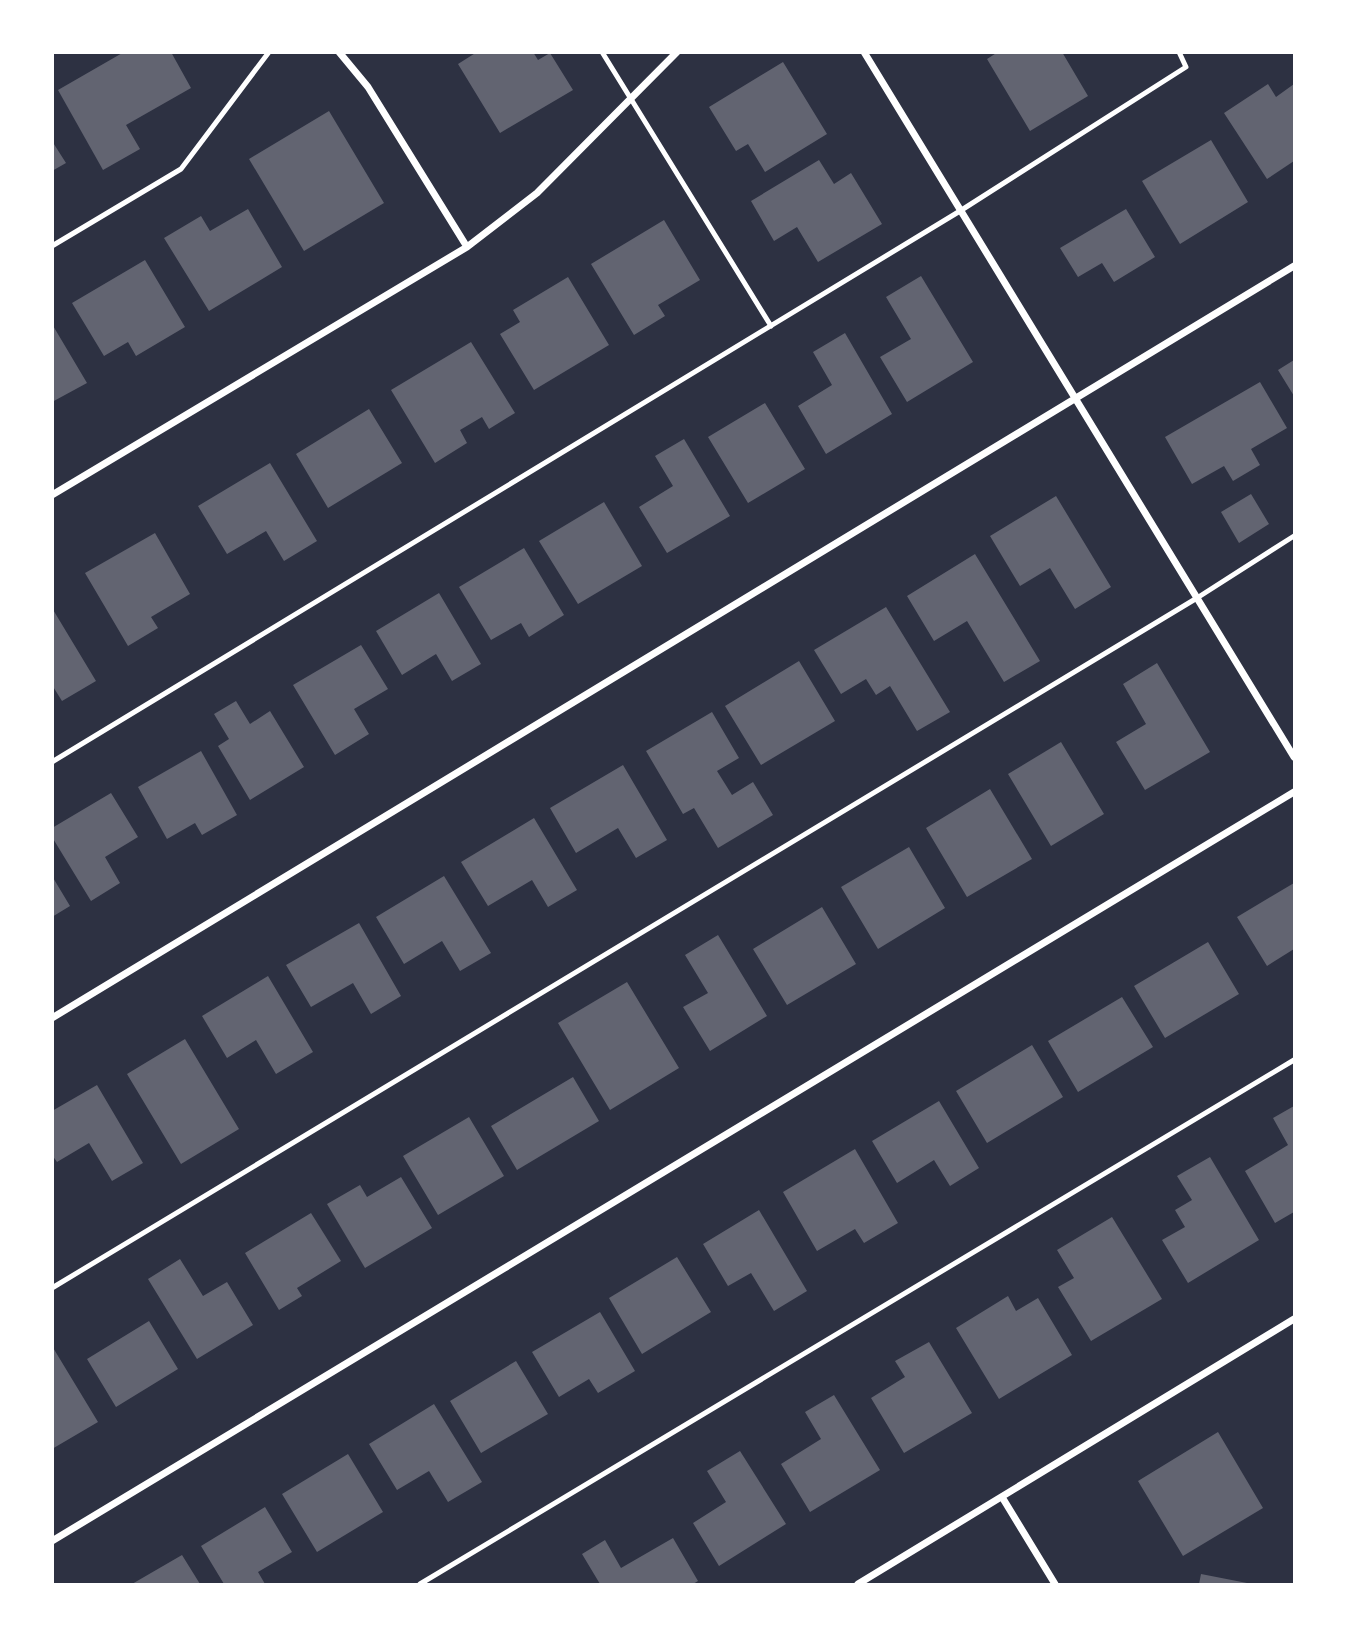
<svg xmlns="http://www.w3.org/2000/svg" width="1347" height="1637" viewBox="0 0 1347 1637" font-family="'Noto Sans',sans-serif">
  <rect width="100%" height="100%" fill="#2d3142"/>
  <path fill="#626471" d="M 124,52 L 171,52 L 191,88 L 126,125 L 140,149 L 103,170 L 58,90 Z
    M 477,52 L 533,52 L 538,60 L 550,53 L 573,90 L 500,133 L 458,64 Z
    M 998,52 L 1062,52 L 1088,96 L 1030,131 L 987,59 Z
    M 783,62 L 827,134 L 765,172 L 748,144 L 736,151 L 709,107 Z
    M 1268,84 L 1276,97 L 1294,84 L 1294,161 L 1267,179 L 1224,113 Z
    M 329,111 L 384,203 L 304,251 L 249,159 Z
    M 1211,140 L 1248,202 L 1180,244 L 1142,181 Z
    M 52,141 L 66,163 L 52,171 Z
    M 819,160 L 834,184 L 851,173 L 882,224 L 818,262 L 797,227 L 774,241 L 751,201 Z
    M 248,209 L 282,267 L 209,311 L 164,238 L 201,216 L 210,231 Z
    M 1126,209 L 1155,257 L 1114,282 L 1102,263 L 1078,277 L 1060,248 Z
    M 664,220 L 700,280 L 658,305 L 665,316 L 634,335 L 591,264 Z
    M 145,260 L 185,327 L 136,356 L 128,342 L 104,356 L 72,303 Z
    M 921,276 L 973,362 L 907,402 L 880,357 L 911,339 L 886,297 Z
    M 568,277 L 609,345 L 534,390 L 500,334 L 520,322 L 513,310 Z
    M 52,324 L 87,383 L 52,402 Z
    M 845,333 L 892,414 L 826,454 L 798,406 L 832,385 L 813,352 Z
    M 471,342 L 515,413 L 489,429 L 482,417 L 460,430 L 467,443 L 435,463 L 391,390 Z
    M 1294,360 L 1294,396 L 1278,370 Z
    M 1260,382 L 1287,428 L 1251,449 L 1260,465 L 1233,481 L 1224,466 L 1192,484 L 1165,437 Z
    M 765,403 L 805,469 L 748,503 L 708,437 Z
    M 369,409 L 402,463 L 328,508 L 296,454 Z
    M 684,439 L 730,516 L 667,553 L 639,507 L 673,486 L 655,456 Z
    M 270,463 L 317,541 L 284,561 L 266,531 L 227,554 L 198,506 Z
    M 1251,494 L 1269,524 L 1239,543 L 1221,512 Z
    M 1056,496 L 1111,587 L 1075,609 L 1050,568 L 1020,586 L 990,536 Z
    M 604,502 L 642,566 L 578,604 L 539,541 Z
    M 155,533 L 190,594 L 151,617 L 158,628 L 128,646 L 85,573 Z
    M 524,548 L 564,615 L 529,637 L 521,623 L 491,640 L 459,587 Z
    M 975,554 L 1040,661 L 1004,682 L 967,621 L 934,641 L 907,596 Z
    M 439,593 L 481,664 L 452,681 L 436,654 L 402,675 L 376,631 Z
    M 886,607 L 950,712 L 917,731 L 890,686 L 876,695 L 866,679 L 841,694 L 814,650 Z
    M 52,608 L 96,681 L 62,701 L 52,685 Z
    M 361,645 L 388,689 L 354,709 L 369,734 L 335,755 L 293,685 Z
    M 799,661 L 835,721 L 761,765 L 725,706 Z
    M 1157,663 L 1210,752 L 1145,790 L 1116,742 L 1146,724 L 1123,684 Z
    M 236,701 L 250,724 L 270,711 L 304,767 L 250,800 L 218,746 L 229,739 L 214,714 Z
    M 712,712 L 739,758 L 717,771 L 732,795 L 753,782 L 773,815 L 718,848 L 694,808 L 683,814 L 646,751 Z
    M 1061,742 L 1104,814 L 1051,846 L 1008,774 Z
    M 201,751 L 237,815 L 202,835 L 195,823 L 167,839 L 138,787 Z
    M 623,765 L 667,840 L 636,858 L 618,828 L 576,853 L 550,808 Z
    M 990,789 L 1032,859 L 967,897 L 926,828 Z
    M 111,793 L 138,837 L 105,857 L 120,883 L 91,901 L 52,837 L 52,828 Z
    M 534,818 L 577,890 L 548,907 L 532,880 L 488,906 L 461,862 Z
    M 909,847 L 945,908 L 878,949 L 841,887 Z
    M 52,876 L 70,906 L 52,917 Z
    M 444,876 L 491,953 L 460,971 L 442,941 L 404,964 L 376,917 Z
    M 1294,883 L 1294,949 L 1267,966 L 1237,917 Z
    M 822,907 L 856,964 L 787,1005 L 753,949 Z
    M 359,923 L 401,996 L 371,1014 L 353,983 L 311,1007 L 286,965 Z
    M 718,935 L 767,1016 L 710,1051 L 683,1007 L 708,993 L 685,955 Z
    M 1208,942 L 1239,994 L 1165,1038 L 1134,986 Z
    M 268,976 L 313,1052 L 276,1074 L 256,1040 L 227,1058 L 202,1016 Z
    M 627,982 L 679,1068 L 610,1110 L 558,1023 Z
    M 1122,997 L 1153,1047 L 1078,1092 L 1048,1041 Z
    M 185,1039 L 239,1129 L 181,1164 L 127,1074 Z
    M 1032,1045 L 1063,1097 L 987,1143 L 956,1091 Z
    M 573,1077 L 599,1121 L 517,1170 L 491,1126 Z
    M 97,1085 L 143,1163 L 112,1181 L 89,1143 L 57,1162 L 52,1155 L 52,1111 Z
    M 939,1101 L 979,1168 L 950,1186 L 934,1160 L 897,1183 L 872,1141 Z
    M 1294,1106 L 1294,1212 L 1275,1223 L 1245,1171 L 1288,1145 L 1273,1118 Z
    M 469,1117 L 504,1176 L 438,1215 L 403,1156 Z
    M 855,1149 L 898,1223 L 864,1243 L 855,1229 L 817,1251 L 783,1192 Z
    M 1210,1157 L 1259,1240 L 1188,1283 L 1162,1240 L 1185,1227 L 1175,1210 L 1192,1200 L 1177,1176 Z
    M 401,1177 L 432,1228 L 365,1268 L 327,1204 L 360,1185 L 367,1197 Z
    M 759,1210 L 807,1291 L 774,1311 L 751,1273 L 728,1286 L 703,1244 Z
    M 311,1213 L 341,1261 L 297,1288 L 302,1296 L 279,1310 L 245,1253 Z
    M 1112,1217 L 1162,1299 L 1091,1341 L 1058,1287 L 1074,1278 L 1057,1250 Z
    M 677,1257 L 711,1312 L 642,1354 L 609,1298 Z
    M 180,1259 L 203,1296 L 227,1282 L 253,1325 L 197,1359 L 148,1279 Z
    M 1008,1296 L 1016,1311 L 1038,1298 L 1072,1355 L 999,1399 L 956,1328 Z
    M 600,1312 L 635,1371 L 598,1393 L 589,1379 L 559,1397 L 532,1352 Z
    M 149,1321 L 178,1369 L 116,1407 L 87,1359 Z
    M 929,1342 L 972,1413 L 904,1453 L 871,1398 L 905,1377 L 895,1361 Z
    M 52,1346 L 98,1422 L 52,1449 Z
    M 516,1361 L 548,1414 L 481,1453 L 450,1401 Z
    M 834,1395 L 880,1470 L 810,1512 L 781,1464 L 821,1439 L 805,1412 Z
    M 434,1404 L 482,1482 L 448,1502 L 429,1471 L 397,1490 L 369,1444 Z
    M 1218,1432 L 1263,1508 L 1183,1556 L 1138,1481 Z
    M 740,1451 L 786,1524 L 719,1566 L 693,1523 L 726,1502 L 707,1471 Z
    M 348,1454 L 383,1512 L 317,1552 L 282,1494 Z
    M 265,1507 L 292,1552 L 258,1572 L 265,1584 L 224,1584 L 201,1546 Z
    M 673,1538 L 698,1581 L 693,1584 L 600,1584 L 582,1554 L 605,1540 L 621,1568 Z
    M 182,1555 L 200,1584 L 132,1584 Z
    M 1201,1574 L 1247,1583 L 1247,1584 L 1199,1584 Z"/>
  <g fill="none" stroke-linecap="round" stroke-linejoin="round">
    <path stroke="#fff" stroke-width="5" d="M 602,52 L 771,326
      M 52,246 L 181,169 L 269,52
      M 52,762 L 960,211 L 1186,67 L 1179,52
      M 52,1288 L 1197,598 L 1294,536
      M 420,1584 L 1294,1060"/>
    <path stroke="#fff" stroke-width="7" d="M 339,52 L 368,87 L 467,247
      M 864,52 L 1294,757
      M 52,495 L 467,247 L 537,193 L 677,52
      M 52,1018 L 1294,266
      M 1002,1497 L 1055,1584
      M 52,1541 L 1294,792
      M 858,1584 L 1294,1319"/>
  </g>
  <rect width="1347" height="1637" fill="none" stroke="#ffffff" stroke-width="108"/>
</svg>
